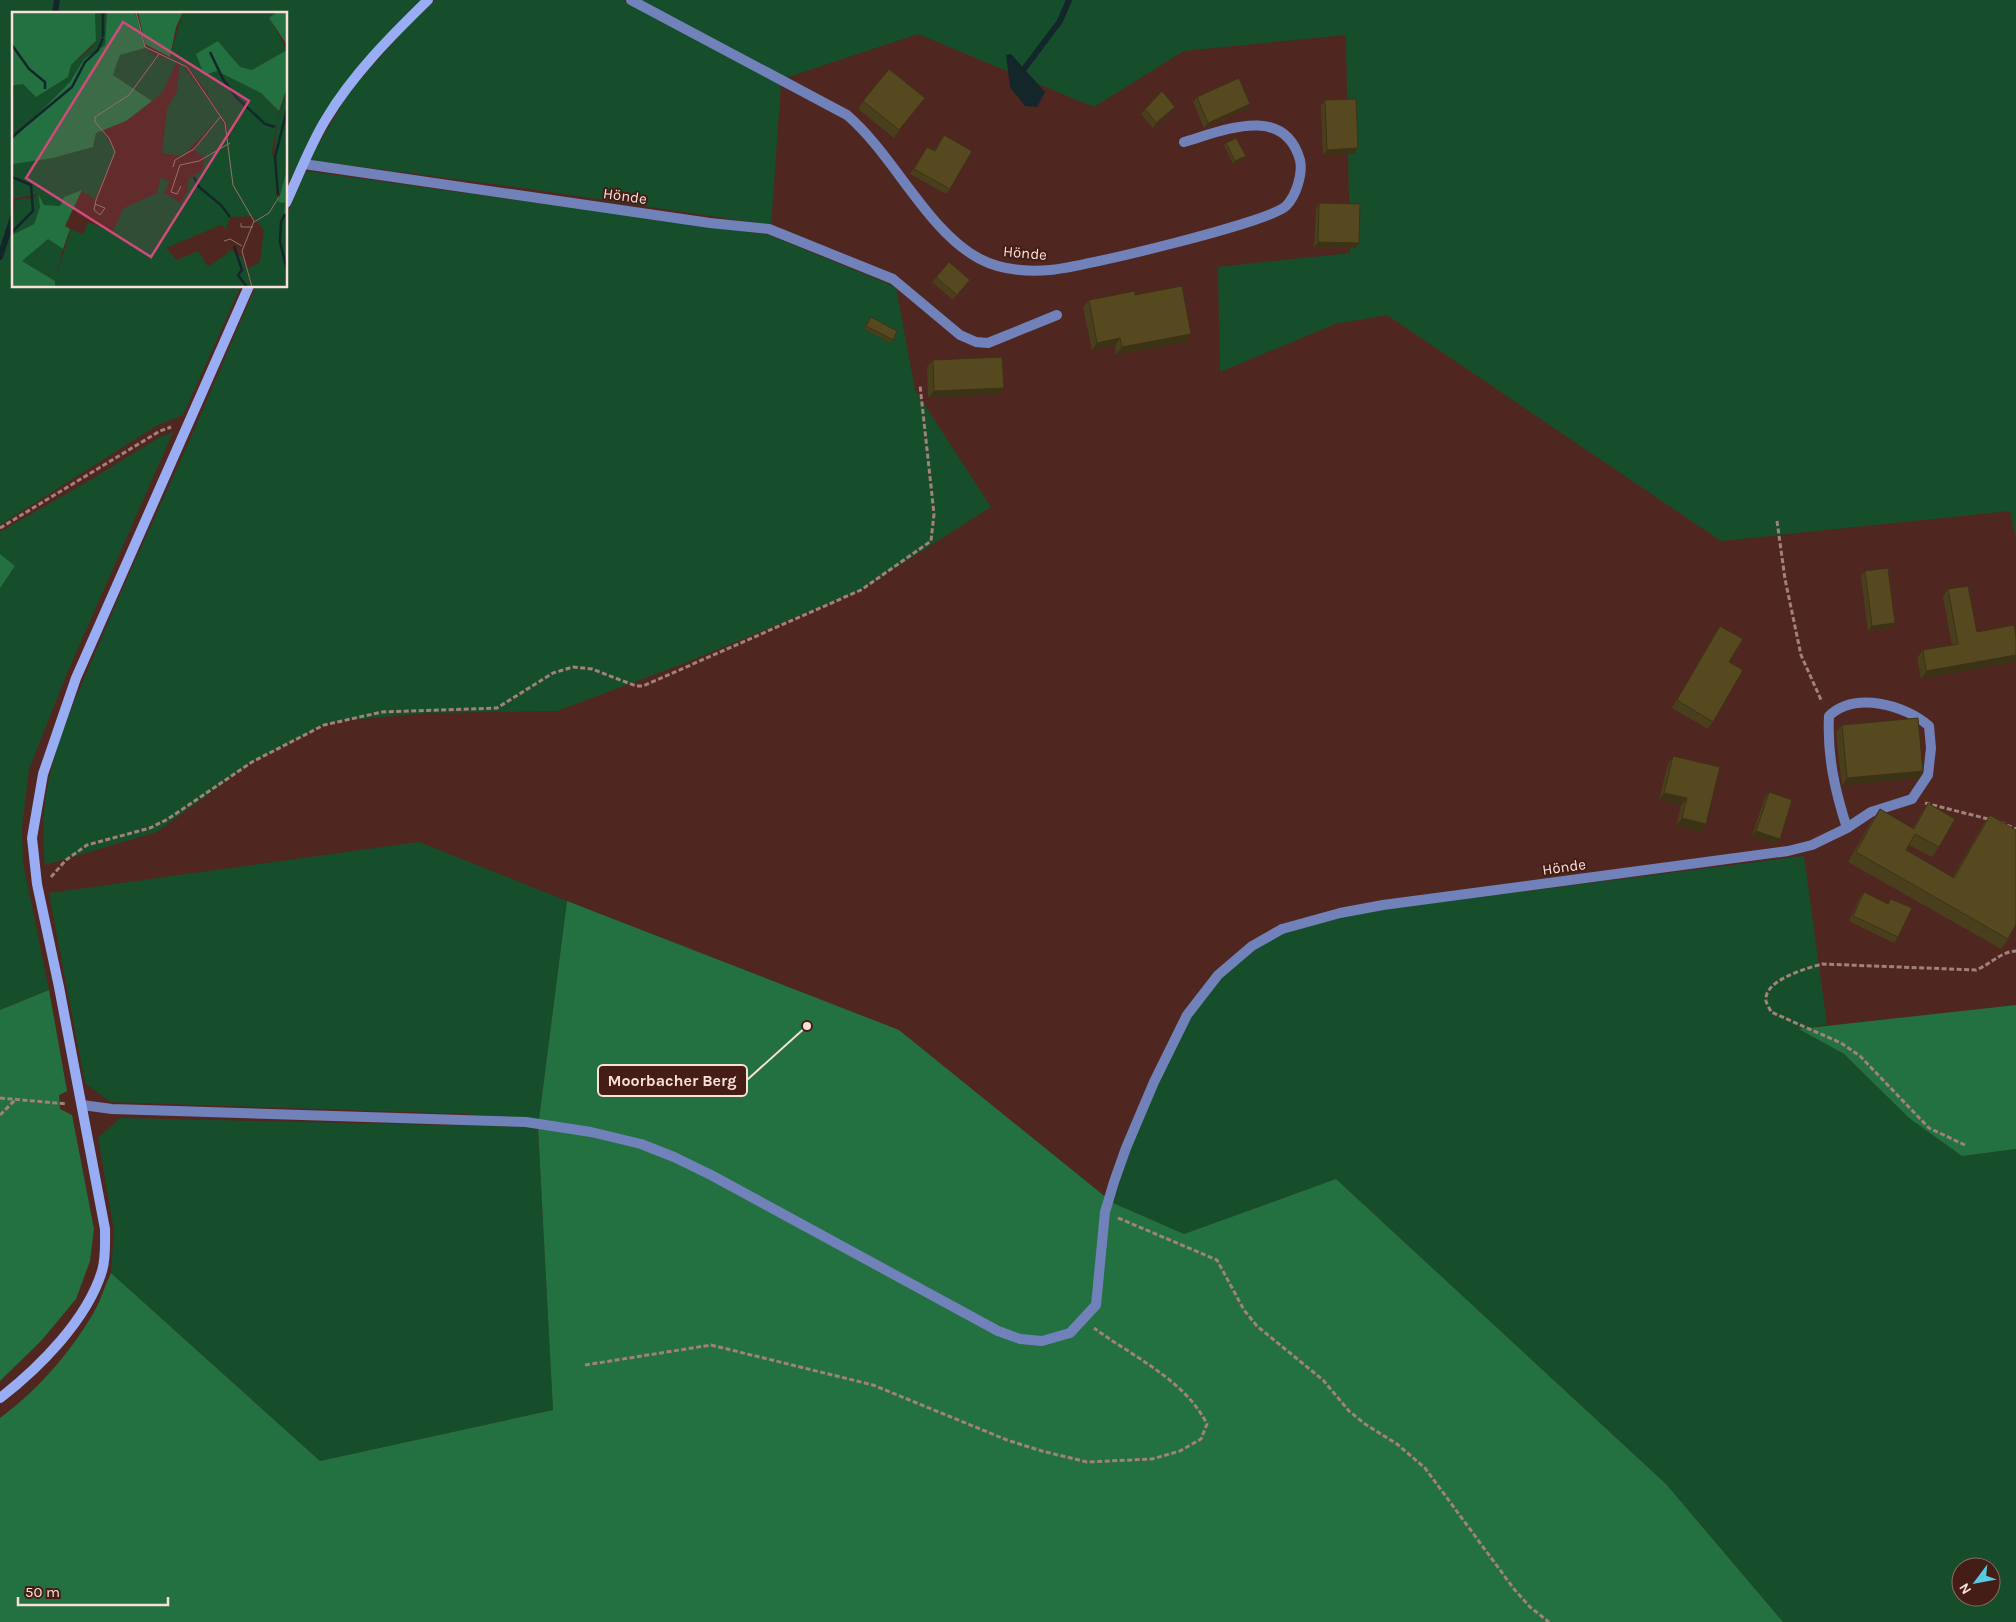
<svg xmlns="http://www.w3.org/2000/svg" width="2016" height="1622" viewBox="0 0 2016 1622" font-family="Karla,sans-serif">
  <rect width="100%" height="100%" fill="#4f2720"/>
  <path fill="#164e2b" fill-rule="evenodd" d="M 0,0 L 422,0 L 322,117 L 286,187 L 286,14 L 14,14 L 14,286 L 241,286 L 183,415 L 156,426 L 0,525 Z
    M 435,0 L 622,0 L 781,84 L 771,225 L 523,188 L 309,160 L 350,91 L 403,31 Z
    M 638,0 L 2016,0 L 2016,538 L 2010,511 L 1721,541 L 1387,315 L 1335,324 L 1220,372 L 1218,267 L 1350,253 L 1346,35 L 1184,51 L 1094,107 L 918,34 L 785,78 Z
    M 306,171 L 769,235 L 896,287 L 915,390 L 991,507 L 861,590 L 685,663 L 557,711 L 427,713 L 330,722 L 252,762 L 157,832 L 45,865 C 35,781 67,719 99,644 C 124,583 152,524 179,464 C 206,405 230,345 256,286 L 286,286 L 286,216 Z
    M 173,432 L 68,671 L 29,769 L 22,828 L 23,863 L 49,990 L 0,1010 L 0,588 L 15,566 L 0,554 L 0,532 L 92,479 L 160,437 Z
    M 419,842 L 567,901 L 539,1120 L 465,1114 L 110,1102 L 85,1083 L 49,893 Z
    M 1804,856 L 1827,1025 L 1800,1029 L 1844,1054 L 1909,1118 L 1962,1156 L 2016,1149 L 2016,1622 L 1783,1622 L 1666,1484 L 1336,1179 L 1184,1234 L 1113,1203 L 1131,1146 L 1188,1016 L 1219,978 L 1255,948 L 1283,932 L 1362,912 ZM 1961,1567 L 1991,1567 L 1991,1597 L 1961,1597 Z
    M 120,1118 L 538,1127 L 553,1410 L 320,1461 L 111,1273 L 114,1230 L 98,1138 Z"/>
  <path fill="#237140" d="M 0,554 L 15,566 L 0,588 Z
    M 567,901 L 899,1030 L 1113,1203 L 1184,1234 L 1336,1179 L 1666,1484 L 1783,1622 L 0,1622 L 0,1418 C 37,1391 71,1352 94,1312 C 101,1300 105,1285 111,1273 L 320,1461 L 553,1410 L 538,1127 Z
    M 49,990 L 67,1091 L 59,1095 L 60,1109 L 72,1115 L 94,1229 L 90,1261 L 76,1299 L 41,1341 L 0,1381 L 0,1010 Z
    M 2016,1005 L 2016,1149 L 1962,1156 L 1909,1118 L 1844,1054 L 1799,1029 Z"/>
  <path fill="#13272b" d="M 1011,54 L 1045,92 L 1037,107 L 1025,106 L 1010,87 L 1006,55 Z"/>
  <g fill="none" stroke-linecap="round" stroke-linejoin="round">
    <path stroke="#13272b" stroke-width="6" d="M 55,14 L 57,0
      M 1024,69 L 1060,21 L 1069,0
      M 0,257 L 14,214"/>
    <path stroke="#a2817a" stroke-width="3" stroke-dasharray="5 2.5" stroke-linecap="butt" d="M 1777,521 L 1785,579 L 1801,655 L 1822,702
      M 0,528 L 160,431 L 171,427
      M 1925,803 L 1992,820
      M 2000,822 L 2016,829
      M 51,877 L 66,860 L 87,845 L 150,828 L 168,819 L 252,762 L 324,725 L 382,712 L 497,708 L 553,673 L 573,667 L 592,669 L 636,686 L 643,686 L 861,590 L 931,541 L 934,514 L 920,385
      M 0,1098 L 67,1104
      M 0,1115 L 15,1100
      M 1965,1145 L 1929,1128 L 1860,1056 L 1841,1043 L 1771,1012 C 1770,1009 1767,1005 1766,1001 C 1763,980 1808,968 1822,964 L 1976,970 C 1991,964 2000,952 2016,951
      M 1118,1218 L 1217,1260 L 1244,1310 L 1257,1326 L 1323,1380 L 1349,1411 L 1365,1424 L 1397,1444 L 1425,1468 L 1514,1589 L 1530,1607 L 1549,1622
      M 585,1365 L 711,1345 L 873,1385 L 1007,1440 L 1042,1451 L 1087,1462 L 1152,1459 L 1180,1451 L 1201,1439 L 1207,1424 C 1184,1379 1133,1357 1094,1328"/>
    <path stroke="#7181b9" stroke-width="10" d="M 82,1105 L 112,1109 L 526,1122 L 591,1132 L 641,1144 L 674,1157 L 711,1175 L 998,1331 L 1020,1339 L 1042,1341 L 1070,1333 L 1096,1305 L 1105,1212 L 1114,1182 L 1126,1148 L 1154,1082 L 1187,1015 L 1218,975 L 1252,946 L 1282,929"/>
    <path stroke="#7181b9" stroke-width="10" d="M 631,0 L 847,115 C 894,155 927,231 980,259 C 1001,270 1026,272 1050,270 C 1080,268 1270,222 1286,206 C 1296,196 1303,174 1300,160 C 1284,104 1225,130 1184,142
      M 304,164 L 710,223 L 769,229 L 893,279 L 960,335 L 976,342 L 988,343 L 1057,315
      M 1282,929 L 1340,913 L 1383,905 L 1788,851 L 1812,845 L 1847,828 L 1871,812 L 1912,799 L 1928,775 L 1931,748 L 1929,726 C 1905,705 1855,691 1829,716 C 1827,756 1835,791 1847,828"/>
    <path stroke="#99adf5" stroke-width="10" d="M 286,203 C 299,175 310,145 326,119 C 353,74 391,36 428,0
      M 0,1398 C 39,1368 87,1320 102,1271 C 106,1258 105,1243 105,1229 L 59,987 L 37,884 L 32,838 L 43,774 L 76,678 L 249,286"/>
  </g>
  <path fill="#4a3f1c" d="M 1197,97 L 1246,109 L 1204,128 L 1193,102 Z
    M 1325,100 L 1354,154 L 1323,155 L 1321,106 Z
    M 863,101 L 920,105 L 894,138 L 858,109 Z
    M 1145,109 L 1171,112 L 1153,128 L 1141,114 Z
    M 944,135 L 950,189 L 946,194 L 910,174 L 927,147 L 934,151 Z
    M 1226,143 L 1246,156 L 1244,159 L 1233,164 L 1224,145 Z
    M 1319,203 L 1359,243 L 1356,248 L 1314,247 L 1316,208 Z
    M 936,277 L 966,285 L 953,300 L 932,282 Z
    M 1135,295 L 1186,342 L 1116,355 L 1115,346 L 1092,350 L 1083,307 L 1089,300 Z
    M 869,319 L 893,340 L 891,343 L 864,329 Z
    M 933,360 L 1004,388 L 998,395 L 928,398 L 927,367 Z
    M 1865,571 L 1895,623 L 1891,628 L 1868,631 L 1861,576 Z
    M 1948,589 L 1977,632 L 2014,662 L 1921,679 L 1917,658 L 1923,650 L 1952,645 L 1943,597 Z
    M 1720,626 L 1729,662 L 1713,722 L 1708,729 L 1672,708 L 1715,633 Z
    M 1842,725 L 1918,778 L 1842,786 L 1836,733 Z
    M 1673,756 L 1701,832 L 1676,826 L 1681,806 L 1659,800 L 1668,764 Z
    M 1769,792 L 1776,844 L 1752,836 L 1765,797 Z
    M 1928,803 L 1939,847 L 1932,857 L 1909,845 L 1906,850 L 1953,877 L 1983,825 L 1990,815 L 2008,939 L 2001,949 L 1848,862 L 1872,820 L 1880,809 L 1913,828 L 1921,814 Z
    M 1864,892 L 1887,904 L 1891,899 L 1898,937 L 1894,943 L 1849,921 L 1860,897 Z"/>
  <path fill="#3c3316" d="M 925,98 L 920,105 L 894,138 L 899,130 Z
    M 1250,104 L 1246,109 L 1204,128 L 1208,123 Z
    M 1175,107 L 1171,112 L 1153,128 L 1156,123 Z
    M 1358,148 L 1354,154 L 1323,155 L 1327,150 Z
    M 1246,156 L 1244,159 L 1233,164 L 1235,161 Z
    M 1318,242 L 1359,243 L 1356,248 L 1314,247 Z
    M 1191,334 L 1186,342 L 1116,355 L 1122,347 Z
    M 1120,338 L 1115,346 L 1092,350 L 1097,343 Z
    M 1004,388 L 998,395 L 928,398 L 934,391 Z
    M 1895,623 L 1891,628 L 1868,631 L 1872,626 Z
    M 2016,655 L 2016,659 L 2014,662 L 1921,679 L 1926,671 Z
    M 1923,771 L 1918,778 L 1842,786 L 1847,778 Z
    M 1664,793 L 1687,798 L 1681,806 L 1659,800 Z
    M 1682,818 L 1706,824 L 1701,832 L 1676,826 Z
    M 1756,831 L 1780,839 L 1776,844 L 1752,836 Z"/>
  <path fill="#564920" stroke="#3c3316" d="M 889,69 L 925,98 L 899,130 L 863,101 Z
    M 1239,78 L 1250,104 L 1208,123 L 1197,97 Z
    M 1162,91 L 1175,107 L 1156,123 L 1145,109 Z
    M 1356,99 L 1358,148 L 1327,150 L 1325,100 Z
    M 944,135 L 972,151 L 950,189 L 914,169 L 927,147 L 935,151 Z
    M 1236,138 L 1246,156 L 1235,161 L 1226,143 Z
    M 1319,203 L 1360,204 L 1359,243 L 1318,242 Z
    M 949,262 L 970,280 L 957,295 L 936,277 Z
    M 1182,286 L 1191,334 L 1122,347 L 1120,338 L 1097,343 L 1089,300 L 1135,291 L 1135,295 Z
    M 871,317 L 897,331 L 893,340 L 866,326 Z
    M 1002,357 L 1004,388 L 934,391 L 933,360 Z
    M 1888,568 L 1895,623 L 1872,626 L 1865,571 Z
    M 1968,586 L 1977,632 L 2014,625 L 2016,637 L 2016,655 L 1926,671 L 1923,650 L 1958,644 L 1948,589 Z
    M 1720,626 L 1743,639 L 1729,662 L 1743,670 L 1713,722 L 1677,700 Z
    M 1918,718 L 1923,771 L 1847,778 L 1842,725 Z
    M 1673,756 L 1720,767 L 1706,824 L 1682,818 L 1687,798 L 1664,793 Z
    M 1769,792 L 1792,800 L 1780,839 L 1756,831 Z
    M 1928,803 L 1955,819 L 1939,847 L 1915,834 L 1906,850 L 1954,878 L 1990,815 L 2016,830 L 2016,924 L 2008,939 L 1856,852 L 1880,809 L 1914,829 Z
    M 1864,892 L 1888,904 L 1891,899 L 1912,908 L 1898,937 L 1853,916 Z"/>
  <g text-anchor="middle" stroke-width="4" stroke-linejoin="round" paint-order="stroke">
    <g font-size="15" fill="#fbe0da" stroke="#431d16">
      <text transform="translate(625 196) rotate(8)" y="5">Hönde</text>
      <text transform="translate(1025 253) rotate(5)" y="5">Hönde</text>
      <text transform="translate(1564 867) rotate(-8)" y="5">Hönde</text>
    </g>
  </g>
  <g transform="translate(12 12)">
    <rect width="275" height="275" fill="#4f2720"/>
    <path d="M 83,0 L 95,0 L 93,33 L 72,47 L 58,70 L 0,128 L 2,73 L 59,53 L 79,36 L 84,29 ZM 171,0 L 265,0 L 258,7 L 275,38 L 240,58 L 228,55 L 206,29 L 192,62 L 205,59 L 249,81 L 267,99 L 265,108 L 260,142 L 262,147 L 265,108 L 275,78 L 274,161 L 267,185 L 263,177 L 266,186 L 275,193 L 272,202 L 275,204 L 275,275 L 241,275 L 235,257 L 248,250 L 252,218 L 240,204 L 218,205 L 214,216 L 209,213 L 154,236 L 165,248 L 186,239 L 196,255 L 216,241 L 215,237 L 230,245 L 240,275 L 43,275 L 43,269 L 10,249 L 16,241 L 36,227 L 51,237 L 44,265 L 59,217 L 71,223 L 76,210 L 100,220 L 112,196 L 145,181 L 149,165 L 157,170 L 152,181 L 169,191 L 176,178 L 176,168 L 190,158 L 193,146 L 182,138 L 209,105 L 218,132 L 214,111 L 196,83 L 196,68 L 195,81 L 176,54 L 158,45 ZM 133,36 L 144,44 L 124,75 L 146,44 L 165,49 L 151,80 L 140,89 L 101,63 L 108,43 ZM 168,50 L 209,104 L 171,144 L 150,141 L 155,97 L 165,79 ZM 90,117 L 103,140 L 83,187 L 69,179 L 58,183 L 48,194 L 32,193 L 26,183 L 28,195 L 22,212 L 0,223 L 3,188 L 22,186 L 26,182 L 0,187 L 0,150 L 41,146 L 81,135 L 84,121 Z" fill="#164e2b"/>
    <path d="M 0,0 L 83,0 L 84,29 L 59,53 L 56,65 L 24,85 L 11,72 L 2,73 L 0,77 ZM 95,0 L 123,0 L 133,36 L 108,43 L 101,63 L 140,89 L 114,109 L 84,121 L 81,135 L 41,146 L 1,152 L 0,128 L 58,70 L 72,47 L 93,33 ZM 126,0 L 171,0 L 164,15 L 158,45 L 133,32 ZM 265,0 L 275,0 L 275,33 L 257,6 ZM 206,29 L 228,55 L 240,58 L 275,38 L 275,76 L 267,99 L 249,81 L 205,59 L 192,63 L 184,42 ZM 275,109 L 275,204 L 272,203 L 273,191 L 266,190 L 274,161 ZM 70,178 L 53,214 L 58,217 L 51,237 L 36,227 L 10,249 L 43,269 L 43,275 L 0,275 L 0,223 L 22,212 L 28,195 L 26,182 L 32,193 L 48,194 L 52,185 Z" fill="#237140"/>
    <path fill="none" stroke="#13272b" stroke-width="2.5" d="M 91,25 L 91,0M 0,33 L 17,57 L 33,70 L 33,77M 198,40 L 211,67 L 224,85 L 253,112 L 263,115M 0,125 L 60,75 L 73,50 L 86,38 L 91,26M 0,165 L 19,173 L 21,199 L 0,220M 182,165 L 187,175 L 209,193 L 218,205M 266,183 L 263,145 L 275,98M 273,202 L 269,210 L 268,230 L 275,258M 222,234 L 230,258 L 226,263 L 235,275"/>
    <path fill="none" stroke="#94716a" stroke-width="1" d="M 124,0 L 133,35 L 175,55 L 213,111 L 221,173 L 242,209 L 230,239 L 240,275M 161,155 L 163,148 L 182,137 L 209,104M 169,174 L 165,182 L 159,180 L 168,153 L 187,149 L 218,131M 83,192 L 93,196 L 88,203 L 82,198 L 84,188 L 103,140 L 97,126 L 83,110 L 83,105 L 117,83 L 147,42M 242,210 L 257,201 L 267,185M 229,211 L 229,215 L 241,215M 212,229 L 218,227 L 230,234"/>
    <path fill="#d04a7b" fill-opacity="0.15" stroke="#d04a7b" stroke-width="2.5" d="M 111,10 L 237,89 L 139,245 L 14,166 Z"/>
    <rect width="275" height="275" fill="none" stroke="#fbe0da" stroke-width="2.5"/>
  </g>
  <path fill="none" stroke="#fbe0da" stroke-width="2" d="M807 1026L747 1080"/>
  <circle fill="#fbe0da" stroke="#431d16" stroke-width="2" cx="807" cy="1026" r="5"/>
  <rect fill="#431d16" stroke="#fbe0da" stroke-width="2" x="598" y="1065" width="149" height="31" rx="5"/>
  <g font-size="16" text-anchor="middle" font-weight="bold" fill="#fbe0da">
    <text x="672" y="1086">Moorbacher Berg</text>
  </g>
  <g transform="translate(1976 1582) rotate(238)"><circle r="24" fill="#431d16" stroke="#8d6b64"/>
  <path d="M0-4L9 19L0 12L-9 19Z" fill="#55cae0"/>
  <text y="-8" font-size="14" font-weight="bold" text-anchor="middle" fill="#fbe0da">N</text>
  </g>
  <path d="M18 1597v8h150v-8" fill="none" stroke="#fbe0da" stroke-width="2.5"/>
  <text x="25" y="1597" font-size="15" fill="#fbe0da" stroke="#431d16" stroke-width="4" paint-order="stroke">50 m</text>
</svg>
